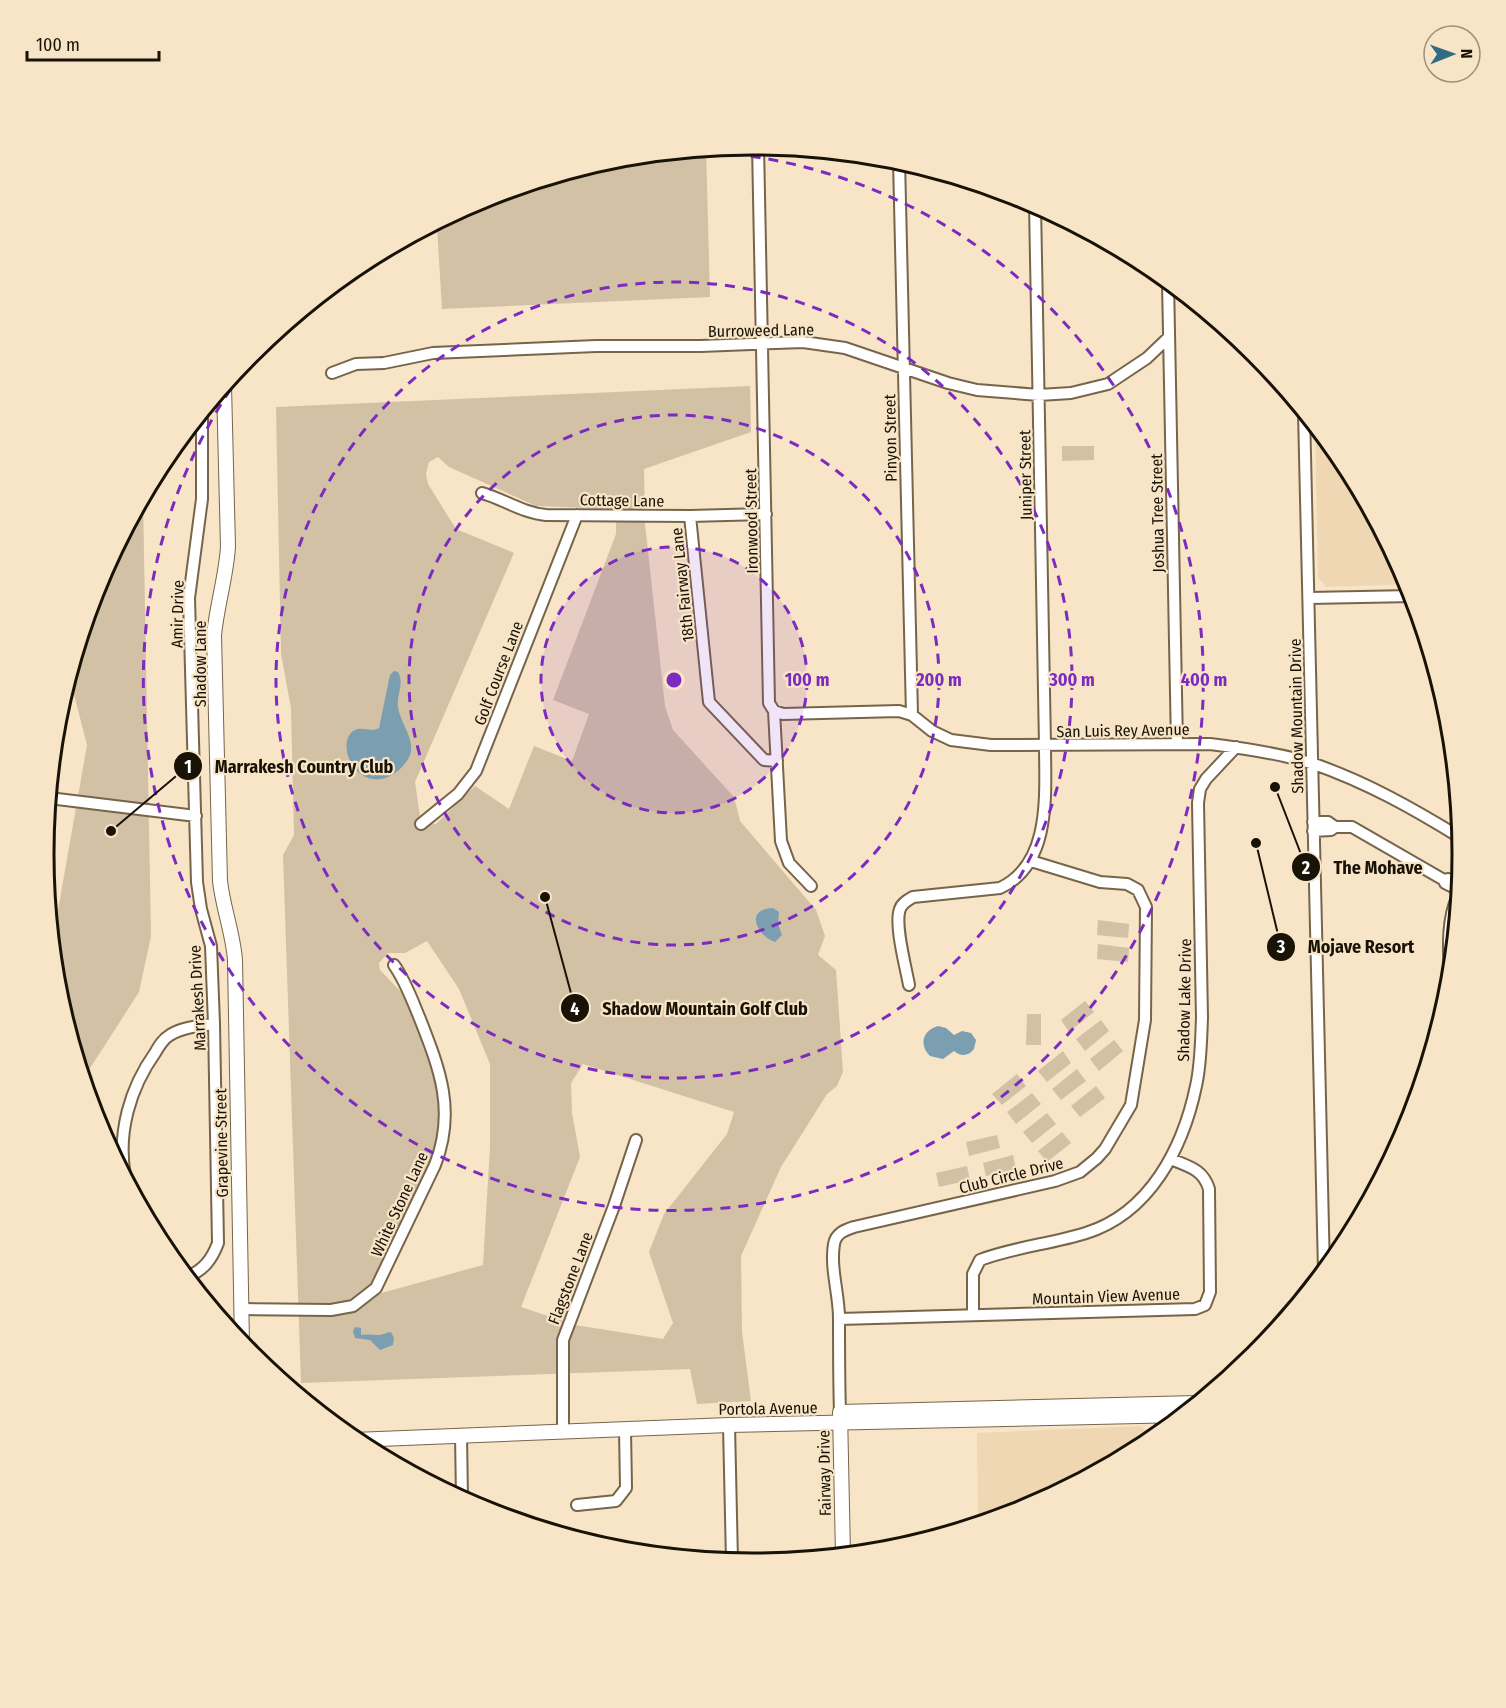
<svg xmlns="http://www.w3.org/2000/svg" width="1506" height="1708" viewBox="0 0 1506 1708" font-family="'Fira Sans Condensed',sans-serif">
  <rect width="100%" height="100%" fill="#f8e4c6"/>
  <path fill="#efd7b3" d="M 1315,426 L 1343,460 L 1409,584 L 1326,587 L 1318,577 Z
    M 1141,1426 L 1151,1435 L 1151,1441 L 1147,1444 L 1024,1510 L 978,1524 L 977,1433 Z"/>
  <path fill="#d3c1a6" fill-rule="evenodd" d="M 706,149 L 710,297 L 442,309 L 437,227 L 430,226 L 482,198 L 615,158 Z
    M 750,386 L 751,432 L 644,469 L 645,524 L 665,706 L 673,730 L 734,797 L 740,821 L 816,910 L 825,936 L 818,955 L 836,970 L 843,1072 L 837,1086 L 827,1094 L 781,1167 L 741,1256 L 742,1332 L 751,1401 L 697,1404 L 690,1369 L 301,1383 L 283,855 L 294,835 L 291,708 L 281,654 L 276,407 ZM 438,457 L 449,467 L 536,506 L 616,509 L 616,534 L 553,700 L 589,714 L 572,761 L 534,746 L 509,809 L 475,786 L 436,824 L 421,823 L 415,782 L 514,553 L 456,529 L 428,484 L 426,474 L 429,462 ZM 427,941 L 459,989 L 490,1064 L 490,1147 L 483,1265 L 378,1294 L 375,1287 L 430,1164 L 438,1135 L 439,1106 L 435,1081 L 408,1003 L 402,993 L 380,970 L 379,963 L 388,953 L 405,953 ZM 583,1064 L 734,1112 L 727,1134 L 664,1214 L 649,1252 L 673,1323 L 663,1339 L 575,1325 L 521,1307 L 580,1157 L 572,1113 L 571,1083 Z
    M 1062,446 L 1094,446 L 1094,460 L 1062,461 Z
    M 143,498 L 151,936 L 139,992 L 87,1073 L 87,1090 L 57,992 L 50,921 L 57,916 L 87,745 L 69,675 L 98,582 Z
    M 1098,920 L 1129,924 L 1128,938 L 1097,935 Z
    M 1098,944 L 1129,948 L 1128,962 L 1097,959 Z
    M 1085,1001 L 1094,1012 L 1069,1032 L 1061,1020 Z
    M 1027,1014 L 1041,1014 L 1041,1045 L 1026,1045 Z
    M 1101,1020 L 1109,1031 L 1085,1051 L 1076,1039 Z
    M 1114,1040 L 1123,1051 L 1099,1071 L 1090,1059 Z
    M 1063,1051 L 1071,1063 L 1047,1082 L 1038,1071 Z
    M 1077,1069 L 1086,1081 L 1061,1100 L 1052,1089 Z
    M 1017,1074 L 1026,1086 L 1002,1105 L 992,1094 Z
    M 1096,1086 L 1105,1098 L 1080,1117 L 1071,1106 Z
    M 1032,1093 L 1041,1104 L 1016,1124 L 1007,1112 Z
    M 1047,1113 L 1056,1124 L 1032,1143 L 1023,1132 Z
    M 1062,1132 L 1071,1143 L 1047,1162 L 1038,1151 Z
    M 997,1135 L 1000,1148 L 969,1156 L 966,1142 Z
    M 1013,1155 L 1016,1169 L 986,1176 L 983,1163 Z
    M 967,1166 L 970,1180 L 939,1187 L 936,1173 Z"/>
  <path fill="#7b9fb0" d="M 394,671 L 398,672 C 405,684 396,695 398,707 C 400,722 413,736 411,751 C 410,759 404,765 399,770 C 362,801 333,747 353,731 C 361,725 371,733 379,728 L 390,675 Z
    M 773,908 L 779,912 L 778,924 L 782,935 L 775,942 C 757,936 744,909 773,908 Z
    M 938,1026 L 946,1028 L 954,1035 L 962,1031 L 971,1033 L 976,1040 L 974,1049 C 969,1056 961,1057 954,1051 L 943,1059 L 930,1056 C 919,1045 922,1031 938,1026 Z
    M 355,1327 L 361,1328 L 361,1335 C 368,1334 372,1335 379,1335 C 384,1335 386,1332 391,1332 L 394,1338 L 393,1345 L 380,1350 L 370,1340 L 355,1338 L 353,1331 Z"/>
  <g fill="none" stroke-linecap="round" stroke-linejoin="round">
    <defs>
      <path id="minor" d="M 758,145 L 769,703 L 774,711 L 781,841 L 789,863 L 811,886
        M 899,160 L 912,715
        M 1168,281 L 1177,744
        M 326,291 L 328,291
        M 332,373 L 356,364 L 384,363 L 433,353 L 596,346 L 701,346 L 803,342 L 845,348 L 948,383 L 977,390 L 1039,395 L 1071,393 L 1108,384 L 1147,358 L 1169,337
        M 1304,412 L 1324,1271
        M 482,493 C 503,499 523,513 546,515 L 690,516 L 766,514
        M 690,516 L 709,702 L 764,760 L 777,761
        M 1309,598 L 1413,596
        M 774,711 L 783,714 L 899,711 L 912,715 L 932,731 L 951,740 L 991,745 L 1210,744 C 1242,748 1283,754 1314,764 C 1366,782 1414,809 1461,838
        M 49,798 L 196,816
        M 1313,822 L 1328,822 L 1335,827 L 1331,830 L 1313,831
        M 421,824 L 458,794 L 476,771 L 577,515
        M 1335,827 L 1352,827 L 1444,880
        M 1459,890 L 1445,883 L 1444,880 L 1448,879 L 1459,885
        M 1450,980 C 1449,954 1446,920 1458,896
        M 909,985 C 906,968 894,924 900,909 C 902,903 908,900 913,897 L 1000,888 C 1052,864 1045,793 1045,745 L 1035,204
        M 125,1176 C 117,1133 130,1088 155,1053 C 159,1046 163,1039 170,1035 C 183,1027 199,1026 214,1024
        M 187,1277 C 204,1270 212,1259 218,1243 L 214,1024 L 211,946 L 201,909 L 197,882 L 189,598 L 202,499 L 202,412
        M 241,1309 L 331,1310 L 353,1306 L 376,1288 L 435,1165 C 456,1111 440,1070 420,1019 C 412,1000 406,982 394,965
        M 973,1315 L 973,1274 L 980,1260 C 1014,1247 1051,1244 1086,1233 C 1150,1213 1183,1148 1196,1086 C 1201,1064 1201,1041 1202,1018 L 1198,803 L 1200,789 L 1206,779 L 1236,747
        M 839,1319 L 1195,1309 L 1205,1305 L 1210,1292 L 1209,1189 C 1203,1169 1189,1167 1171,1159
        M 840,1412 C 839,1381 839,1349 839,1318 C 839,1294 830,1268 834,1244 C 836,1233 845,1230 854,1227 L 1055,1181 L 1080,1172 L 1097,1158 L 1105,1149 L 1131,1105 L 1145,1020 L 1146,907 L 1138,890 L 1127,884 L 1100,882 L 1031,861
        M 1161,1415 L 1162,1432
        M 729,1425 L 732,1561
        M 563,1432 L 563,1340 L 614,1206 L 636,1140
        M 461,1435 L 462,1499
        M 577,1505 L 616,1501 L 626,1488 L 625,1430"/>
      <path id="tertiary" d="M 224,386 L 228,547 C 226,577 217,605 214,635 L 220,881 C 223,908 233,933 235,960 L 242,1344
        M 354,1440 L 729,1425 L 1183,1415
        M 843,1555 L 840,1412 L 1197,1403"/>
    </defs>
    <use href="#minor" stroke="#76654b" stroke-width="14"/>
    <use href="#tertiary" stroke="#76654b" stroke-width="16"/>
    <use href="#minor" stroke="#fff" stroke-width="10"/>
    <use href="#tertiary" stroke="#fff" stroke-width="14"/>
  </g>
  <circle cx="674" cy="680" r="133" fill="#7b2cbf" fill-opacity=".12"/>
  <g fill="none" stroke="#7b2cbf" stroke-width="3" stroke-dasharray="10 8">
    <circle cx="674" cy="680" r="133"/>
    <circle cx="674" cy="680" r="265"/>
    <circle cx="674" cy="680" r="398"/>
    <path d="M697 151A530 530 0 1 1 268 339"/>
  </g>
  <g text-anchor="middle" stroke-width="4.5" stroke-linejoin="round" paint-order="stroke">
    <g font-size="16" fill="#181207" stroke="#f8e4c6">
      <text transform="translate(761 330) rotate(-1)" y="6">Burroweed Lane</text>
      <text transform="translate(890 438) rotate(-91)" y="6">Pinyon Street</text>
      <text transform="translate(1025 475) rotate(-91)" y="6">Juniper Street</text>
      <text transform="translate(622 500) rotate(1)" y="6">Cottage Lane</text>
      <text transform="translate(1157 513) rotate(-91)" y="6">Joshua Tree Street</text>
      <text transform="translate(751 521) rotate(-91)" y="6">Ironwood Street</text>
      <text transform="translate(682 585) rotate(-96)" y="6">18th Fairway Lane</text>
      <text transform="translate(177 614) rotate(-89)" y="6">Amir Drive</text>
      <text transform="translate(200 664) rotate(-90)" y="6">Shadow Lane</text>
      <text transform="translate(498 673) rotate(-69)" y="6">Golf Course Lane</text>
      <text transform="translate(1296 716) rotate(-91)" y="6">Shadow Mountain Drive</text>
      <text transform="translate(1123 730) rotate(-1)" y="6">San Luis Rey Avenue</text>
      <text transform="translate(197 998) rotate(-93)" y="6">Marrakesh Drive</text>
      <text transform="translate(1184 1000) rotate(-89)" y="6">Shadow Lake Drive</text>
      <text transform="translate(221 1143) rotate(-91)" y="6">Grapevine Street</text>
      <text transform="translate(1011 1175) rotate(-14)" y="6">Club Circle Drive</text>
      <text transform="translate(399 1204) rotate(-65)" y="6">White Stone Lane</text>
      <text transform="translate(570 1278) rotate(-69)" y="6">Flagstone Lane</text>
      <text transform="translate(1106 1296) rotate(-2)" y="6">Mountain View Avenue</text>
      <text transform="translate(768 1408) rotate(-1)" y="6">Portola Avenue</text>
      <text transform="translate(824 1473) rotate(-91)" y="6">Fairway Drive</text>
    </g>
  </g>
  <path d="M0 0H1506V1708H0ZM54 854a699 699 0 1 1 1398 0a699 699 0 1 1-1398 0Z" fill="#f8e4c6" fill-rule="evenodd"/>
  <path fill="none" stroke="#181207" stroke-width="3" d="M54 854a699 699 0 1 1 1398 0a699 699 0 1 1-1398 0Z"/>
  <circle cx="674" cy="680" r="9" fill="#7b2cbf" stroke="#f8e4c6" stroke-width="3"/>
  <g font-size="18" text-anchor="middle" font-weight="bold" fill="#7b2cbf" stroke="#f8e4c6" stroke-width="4.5" stroke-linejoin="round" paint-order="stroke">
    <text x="807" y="686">100 m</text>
    <text x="939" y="686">200 m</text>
    <text x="1072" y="686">300 m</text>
    <text x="1204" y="686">400 m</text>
  </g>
  <path fill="none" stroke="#181207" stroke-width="2" d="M111 831L188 766M1275 787L1306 867M1256 843L1281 947M545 897L575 1008"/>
  <g fill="#181207" stroke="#f8e4c6" stroke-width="2">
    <circle cx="111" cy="831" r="6"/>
    <circle cx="1275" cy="787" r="6"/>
    <circle cx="1256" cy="843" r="6"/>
    <circle cx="545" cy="897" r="6"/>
    <circle cx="188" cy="766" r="15"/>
    <circle cx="1306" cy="867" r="15"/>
    <circle cx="1281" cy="947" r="15"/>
    <circle cx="575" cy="1008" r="15"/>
  </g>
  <g font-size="18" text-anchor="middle" font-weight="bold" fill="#fff">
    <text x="188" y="773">1</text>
    <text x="1306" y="874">2</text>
    <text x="1281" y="953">3</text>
    <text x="575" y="1015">4</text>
  </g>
  <g font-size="18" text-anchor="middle" font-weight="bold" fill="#181207" stroke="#f8e4c6" stroke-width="4.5" stroke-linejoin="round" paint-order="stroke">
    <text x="304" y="773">Marrakesh Country Club</text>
    <text x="1378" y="874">The Mohave</text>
    <text x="1361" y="953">Mojave Resort</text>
    <text x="705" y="1015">Shadow Mountain Golf Club</text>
  </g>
  <g transform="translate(1452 54) rotate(89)"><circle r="28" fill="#f8e4c6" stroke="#9e907a" stroke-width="1.5"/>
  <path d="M0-4.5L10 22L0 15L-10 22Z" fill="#316c84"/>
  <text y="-9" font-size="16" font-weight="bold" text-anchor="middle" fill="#181207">N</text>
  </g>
  <path d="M27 51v9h132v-9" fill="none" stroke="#181207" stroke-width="3"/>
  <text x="36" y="51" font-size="18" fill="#181207" stroke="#f8e4c6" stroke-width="4.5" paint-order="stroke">100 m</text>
</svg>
